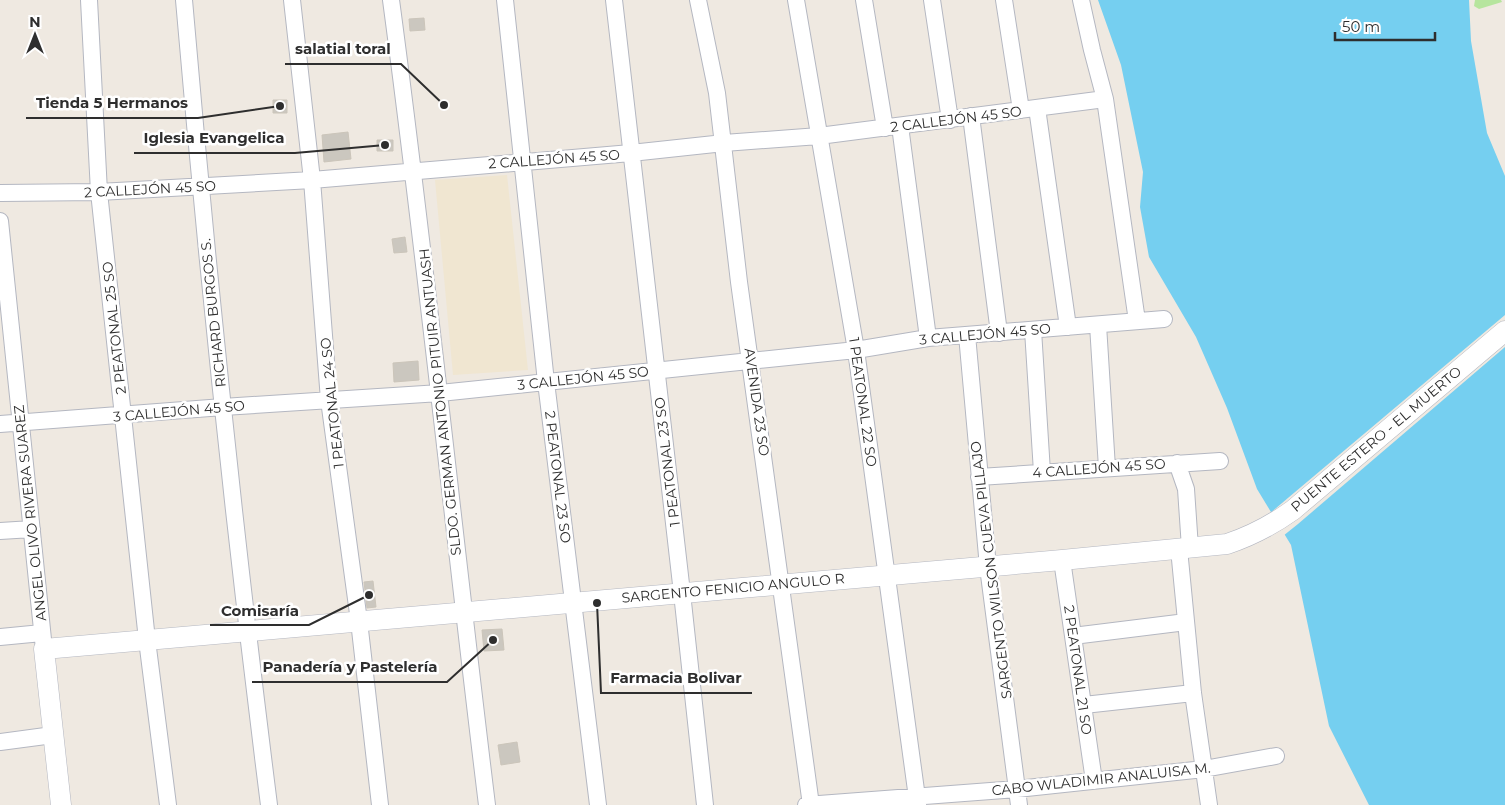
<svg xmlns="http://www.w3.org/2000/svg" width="1505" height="805" viewBox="0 0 1505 805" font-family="Montserrat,sans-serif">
  <rect width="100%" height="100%" fill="#efe9e1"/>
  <path fill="#f0e6d1" d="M 507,175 L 528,370 L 453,375 L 435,180 Z"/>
  <path fill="#b6e59e" d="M 1475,0 L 1501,0 L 1502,2 L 1479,9 L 1474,6 Z"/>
  <path fill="#75cff0" d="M 1098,0 L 1469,0 L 1471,41 L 1487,133 L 1505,176 L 1505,805 L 1369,805 L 1329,726 L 1291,545 L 1257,489 L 1227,408 L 1196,337 L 1149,257 L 1140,207 L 1143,172 L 1121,65 Z"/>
  <path fill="#efe9e1" d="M 1505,315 L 1505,347 L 1298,524 L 1283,536 L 1269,514 Z"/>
  <path fill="#cbc7bf" stroke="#cbc5ba" d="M 424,18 L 425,30 L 410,31 L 409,19 Z
    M 273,100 L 287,100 L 287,113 L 273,113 Z
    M 348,132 L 351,159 L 324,162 L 322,135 Z
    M 377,140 L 393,140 L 393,151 L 377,151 Z
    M 405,237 L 407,252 L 394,253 L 392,239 Z
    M 418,361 L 419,380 L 394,382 L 393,363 Z
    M 373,581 L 376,607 L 367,608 L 364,582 Z
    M 502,629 L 504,650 L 484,651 L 482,630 Z
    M 517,742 L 520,762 L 501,765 L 498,745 Z"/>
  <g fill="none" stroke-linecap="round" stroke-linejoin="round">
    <defs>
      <path id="minor" d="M 89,0 L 99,192 L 147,640 L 168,805
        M 184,0 C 207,269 235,537 269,805
        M 292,0 L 312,180 L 329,400 L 359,621 L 380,805
        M 391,0 C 427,268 454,537 487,805
        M 505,0 L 546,382 L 598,805
        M 614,0 L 682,593 L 705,805
        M 698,0 L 717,93 L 739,282 L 811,805
        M 796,0 L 856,350 L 918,805
        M 864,0 L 885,128
        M 932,0 L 950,120
        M 1004,0 L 1021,110
        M 1081,0 L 1092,50 L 1105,99 L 1137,321
        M 1037,108 L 1068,327
        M 971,116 L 999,333
        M 900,126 L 928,338
        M 0,193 L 99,192 L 312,180 L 631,153 L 724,143 L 819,136 L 1105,99
        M 0,221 L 44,649
        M 1098,325 L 1107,468
        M 1033,330 L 1042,472
        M 967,335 L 988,567 L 1019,805
        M 0,424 L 223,407 L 440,393 L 856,350 L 928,338 L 1164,319
        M 1177,463 L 1186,489 L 1190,548
        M 979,477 L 1220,461
        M 0,531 L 32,529
        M 1179,549 L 1193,693 L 1209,805
        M 1062,560 L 1094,781
        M 1073,636 L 1186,622
        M 0,637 L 42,633
        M 1084,705 L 1193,693
        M 0,742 L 53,735
        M 806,805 L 1017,789 L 1204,769 L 1276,756"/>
      <path id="tertiary" d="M 61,805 L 44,649 L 1062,560 L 1227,544 C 1251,536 1272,525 1293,510 L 1505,331"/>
    </defs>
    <use href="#minor" stroke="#b4b7c1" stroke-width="18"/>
    <use href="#tertiary" stroke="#b4b7c1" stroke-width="21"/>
    <use href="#minor" stroke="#fff" stroke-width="16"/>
    <use href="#tertiary" stroke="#fff" stroke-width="20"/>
  </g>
  <g text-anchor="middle" stroke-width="5" stroke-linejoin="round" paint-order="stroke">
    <g font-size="14" fill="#2e2e2e" stroke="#fff">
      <text transform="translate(956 119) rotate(-7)" y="5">2 CALLEJÓN 45 SO</text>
      <text transform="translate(554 159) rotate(-4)" y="5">2 CALLEJÓN 45 SO</text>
      <text transform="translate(150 189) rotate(-3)" y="5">2 CALLEJÓN 45 SO</text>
      <text transform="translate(213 313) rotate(-96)" y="5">RICHARD BURGOS S.</text>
      <text transform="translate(114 328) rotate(-96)" y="5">2 PEATONAL 25 SO</text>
      <text transform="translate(985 334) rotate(-5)" y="5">3 CALLEJÓN 45 SO</text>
      <text transform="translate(583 378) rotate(-6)" y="5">3 CALLEJÓN 45 SO</text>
      <text transform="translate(440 402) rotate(-96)" y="5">SLDO. GERMAN ANTONIO PITUIR ANTUASH</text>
      <text transform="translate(757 402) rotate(82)" y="5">AVENIDA 23 SO</text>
      <text transform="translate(863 402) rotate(82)" y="5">1 PEATONAL 22 SO</text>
      <text transform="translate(332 403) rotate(-96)" y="5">1 PEATONAL 24 SO</text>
      <text transform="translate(179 411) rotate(-5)" y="5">3 CALLEJÓN 45 SO</text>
      <text transform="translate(1376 439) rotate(-40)" y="5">PUENTE ESTERO - EL MUERTO</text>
      <text transform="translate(667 462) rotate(-97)" y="5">1 PEATONAL 23 SO</text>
      <text transform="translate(1099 468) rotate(-4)" y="5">4 CALLEJÓN 45 SO</text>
      <text transform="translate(558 477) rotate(83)" y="5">2 PEATONAL 23 SO</text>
      <text transform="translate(30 513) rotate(-96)" y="5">ANGEL OLIVO RIVERA SUAREZ</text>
      <text transform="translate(991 570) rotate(-97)" y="5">SARGENTO WILSON CUEVA PILLAJO</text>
      <text transform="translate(733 588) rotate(-5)" y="5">SARGENTO FENICIO ANGULO R</text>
      <text transform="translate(1078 670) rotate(82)" y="5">2 PEATONAL 21 SO</text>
      <text transform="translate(1101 779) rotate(-6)" y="5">CABO WLADIMIR ANALUISA M.</text>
    </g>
  </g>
  <path fill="none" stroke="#2e2e2e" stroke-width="2" d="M444 105L401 64H285M280 106L198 118H26M385 145L295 153H134M369 595L309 625H210M493 640L447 682H252M597 603L601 693H752"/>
  <g fill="#2e2e2e" stroke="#fff" stroke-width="2">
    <circle cx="444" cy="105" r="5"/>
    <circle cx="280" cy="106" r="5"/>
    <circle cx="385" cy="145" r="5"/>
    <circle cx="369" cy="595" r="5"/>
    <circle cx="493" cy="640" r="5"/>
    <circle cx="597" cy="603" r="5"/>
  </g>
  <g font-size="15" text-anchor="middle" font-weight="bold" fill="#2e2e2e" stroke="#fff" stroke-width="5" stroke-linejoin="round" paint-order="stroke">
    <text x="343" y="54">salatial toral</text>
    <text x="112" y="108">Tienda 5 Hermanos</text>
    <text x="214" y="143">Iglesia Evangelica</text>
    <text x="260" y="616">Comisaría</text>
    <text x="350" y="672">Panadería y Pastelería</text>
    <text x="676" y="683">Farmacia Bolivar</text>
  </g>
  <g transform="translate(35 35)" stroke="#ffffff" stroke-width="4" paint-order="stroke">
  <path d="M0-4L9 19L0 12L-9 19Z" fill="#2e2e2e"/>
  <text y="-8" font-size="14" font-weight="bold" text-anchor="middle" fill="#2e2e2e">N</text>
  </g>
  <path d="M1335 32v8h100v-8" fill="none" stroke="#2e2e2e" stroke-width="2.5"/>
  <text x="1342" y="32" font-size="15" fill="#2e2e2e" stroke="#ffffff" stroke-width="4" paint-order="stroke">50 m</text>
</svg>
